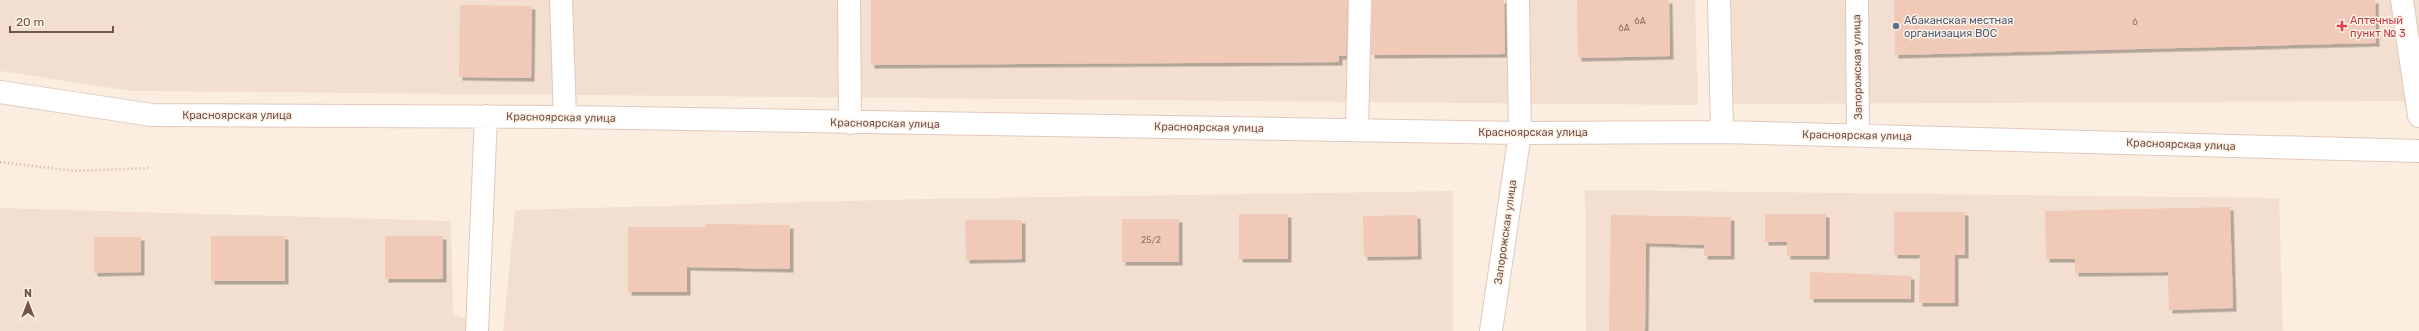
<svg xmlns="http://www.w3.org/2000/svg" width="2419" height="331" viewBox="0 0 2419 331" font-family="Rubik,sans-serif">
  <defs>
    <filter id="shadow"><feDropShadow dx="3.5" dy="3.5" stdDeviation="0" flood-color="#0004"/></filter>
  </defs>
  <rect width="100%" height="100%" fill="#fbeee0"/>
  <path fill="#f2dfcf" d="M 0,0 L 1695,0 L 1698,105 L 131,91 L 0,71 Z
    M 1722,0 L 2419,0 L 2419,101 L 1724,104 Z
    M 1585,190 L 2279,198 L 2283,331 L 1586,331 Z
    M 1453,191 L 1453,331 L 503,331 L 515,210 L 924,199 Z
    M 0,208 L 451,221 L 453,315 L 467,319 L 467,331 L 0,331 Z"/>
  <path fill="#f0c9b9" filter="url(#shadow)" d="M 871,0 L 1348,0 L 1346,56 L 1339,56 L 1339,62 L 871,65 Z
    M 1372,0 L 1504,0 L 1505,54 L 1371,55 Z
    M 1577,0 L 1669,0 L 1670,56 L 1578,58 Z
    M 1894,0 L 2375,0 L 2376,43 L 1895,55 Z
    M 460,5 L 532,6 L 531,78 L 459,77 Z
    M 2230,207 L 2233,308 L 2169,310 L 2168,272 L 2075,273 L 2075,259 L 2046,259 L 2045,211 Z
    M 1894,212 L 1965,212 L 1965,255 L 1955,255 L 1955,303 L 1919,303 L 1920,255 L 1894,255 Z
    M 1239,214 L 1288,214 L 1288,259 L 1239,259 Z
    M 1765,214 L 1826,214 L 1826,256 L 1787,256 L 1787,242 L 1765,242 Z
    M 1417,215 L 1418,256 L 1364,257 L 1363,216 Z
    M 1611,215 L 1731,217 L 1731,256 L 1704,256 L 1704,245 L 1646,243 L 1645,331 L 1609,331 Z
    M 1122,219 L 1179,219 L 1179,262 L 1122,262 Z
    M 965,220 L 1022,220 L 1022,259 L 966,260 Z
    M 706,224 L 790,225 L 790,269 L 687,267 L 687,292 L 628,292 L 628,227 L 705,227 Z
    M 211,236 L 285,236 L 285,281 L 211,281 Z
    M 385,236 L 443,236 L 443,279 L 385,279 Z
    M 94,237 L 141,237 L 141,272 L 94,273 Z
    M 1810,272 L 1911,276 L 1911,299 L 1810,299 Z"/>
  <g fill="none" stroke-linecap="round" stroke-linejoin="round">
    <defs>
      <path id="minor" d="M 561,0 L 565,117
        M 849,0 L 850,123
        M 1719,0 L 1722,132
        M 1857,0 L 1858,135
        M 2402,0 L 2419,116
        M 0,92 L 152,115 L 565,117 L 1520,133 L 1722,132 L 2419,151
        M 1357,129 L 1360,0
        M 477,331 L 486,116
        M 1491,331 L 1520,133 L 1518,0"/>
    </defs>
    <use href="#minor" stroke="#dfc9bd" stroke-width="24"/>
    <path stroke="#d4ad9d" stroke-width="2.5" stroke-dasharray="1 3" stroke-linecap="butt" d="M 0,162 L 75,171 L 150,168"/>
    <use href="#minor" stroke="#fff" stroke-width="22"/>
  </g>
  <circle fill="#5c6f8a" stroke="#fef2e6" stroke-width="1.5" cx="1896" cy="26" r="4"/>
  <path fill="#e0444e" stroke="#fef2e6" stroke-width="1.5" d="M2340 20h4v4h4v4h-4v4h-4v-4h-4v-4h4z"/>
  <g text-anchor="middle" stroke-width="3" stroke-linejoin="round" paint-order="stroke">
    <g font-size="9" fill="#917065">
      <text x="1640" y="24">6А</text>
      <text x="2135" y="25">6</text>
      <text x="1624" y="31">6А</text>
      <text x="1151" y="243">25/2</text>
    </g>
    <g font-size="11" fill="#4e5e75" stroke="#fef2e6" text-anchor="start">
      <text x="1904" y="24">Абаканская местная<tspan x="1904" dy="13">организация ВОС</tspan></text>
    </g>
    <g font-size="11" fill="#be3a42" stroke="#fef2e6" text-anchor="start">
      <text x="2350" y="24">Аптечный<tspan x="2350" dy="13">пункт № 3</tspan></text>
    </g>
    <g font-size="11" fill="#715349" stroke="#fef2e6">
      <text transform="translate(1857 67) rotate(-91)" y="4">Запорожская улица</text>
      <text x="237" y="119">Красноярская улица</text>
      <text transform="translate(561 117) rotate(1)" y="4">Красноярская улица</text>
      <text transform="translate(885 123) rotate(1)" y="4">Красноярская улица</text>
      <text transform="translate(1209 127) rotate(1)" y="4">Красноярская улица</text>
      <text x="1533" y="136">Красноярская улица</text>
      <text transform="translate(1857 135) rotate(1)" y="4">Красноярская улица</text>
      <text transform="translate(2181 144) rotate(2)" y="4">Красноярская улица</text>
      <text transform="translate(1505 232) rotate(-82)" y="4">Запорожская улица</text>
    </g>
  </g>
  <g transform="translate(28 303)" stroke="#fef2e6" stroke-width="3" paint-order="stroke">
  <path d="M0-3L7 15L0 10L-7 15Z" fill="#715349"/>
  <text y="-6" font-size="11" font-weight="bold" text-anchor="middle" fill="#715349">N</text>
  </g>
  <path d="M10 26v6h103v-6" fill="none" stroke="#715349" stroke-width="2"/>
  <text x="16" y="26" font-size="12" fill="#715349" stroke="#fef2e6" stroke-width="3" paint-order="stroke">20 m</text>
</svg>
